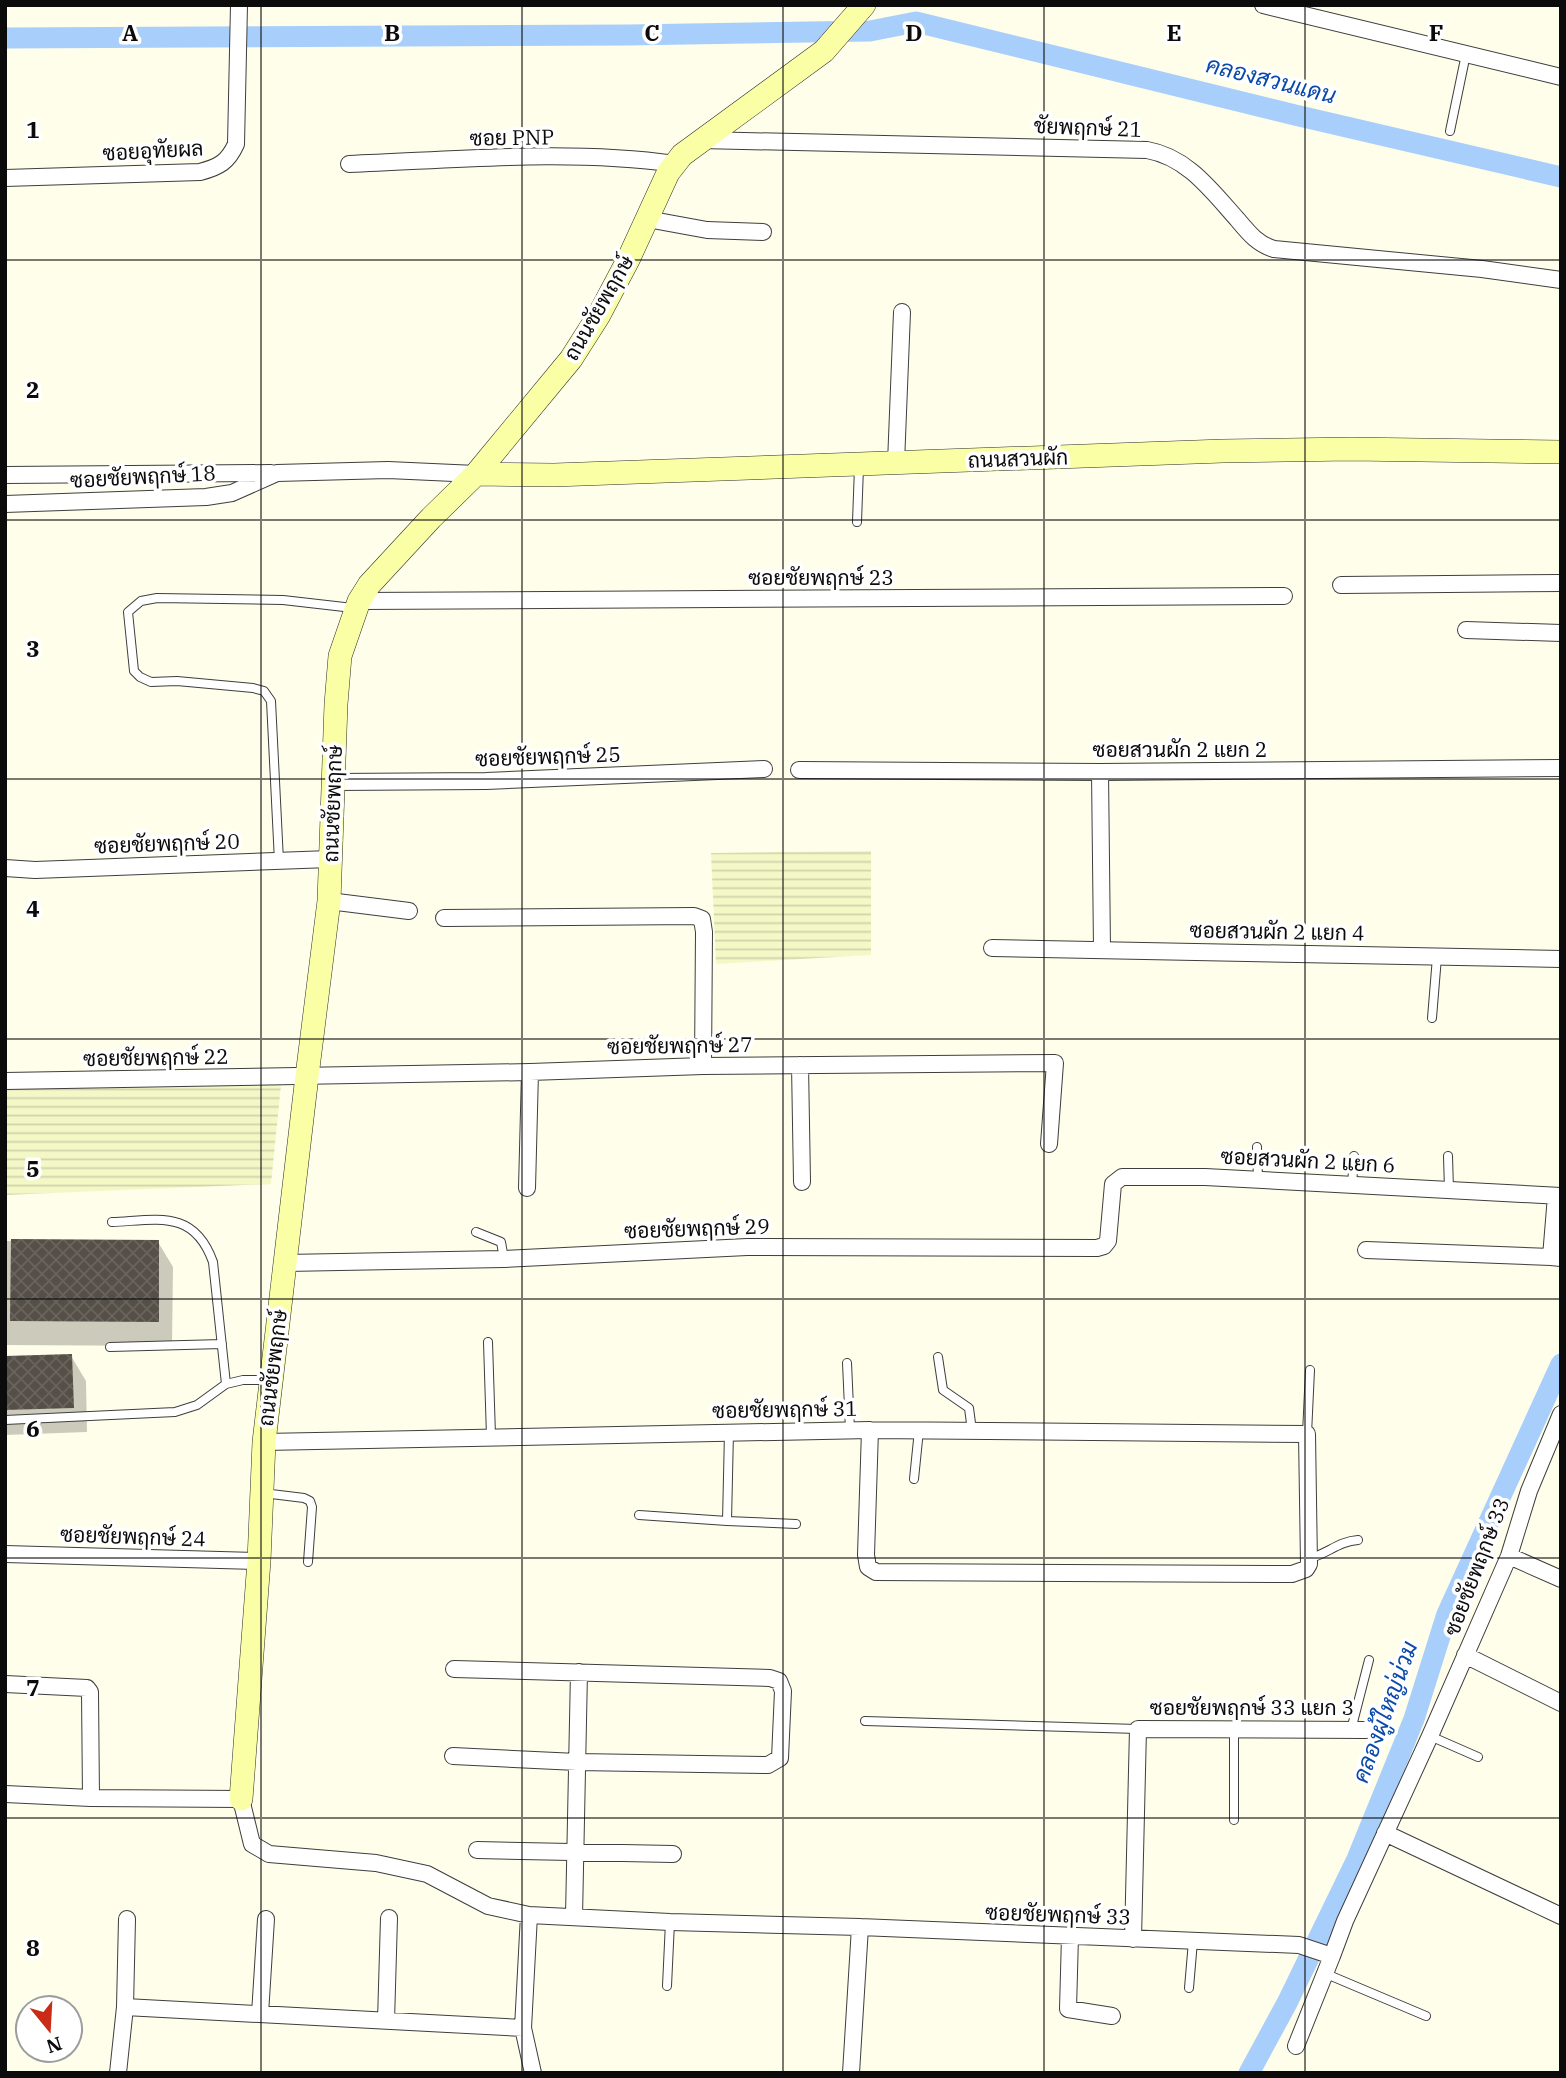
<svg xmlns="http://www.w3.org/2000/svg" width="1566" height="2078" viewBox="0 0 1566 2078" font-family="'IBM Plex Serif',Sarabun,serif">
  <defs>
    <pattern id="farmland-rules" width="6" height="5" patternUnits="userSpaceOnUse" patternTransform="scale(1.75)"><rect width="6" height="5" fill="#f4f8c7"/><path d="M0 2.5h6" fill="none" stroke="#d0d3aa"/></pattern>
    <pattern id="building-cross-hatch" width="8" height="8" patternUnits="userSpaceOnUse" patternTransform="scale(1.75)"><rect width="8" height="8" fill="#554f47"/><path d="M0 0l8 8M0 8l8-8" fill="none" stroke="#68645d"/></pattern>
  </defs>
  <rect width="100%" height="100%" fill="#fffeea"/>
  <path fill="url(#farmland-rules)" d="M 871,851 L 871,955 L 716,964 L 711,853 Z
    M 281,1085 L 271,1184 L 5,1195 L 5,1089 Z"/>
  <path fill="#0003" d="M 5,1241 L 158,1242 L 173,1267 L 172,1346 L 5,1345 Z
    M 71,1356 L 86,1381 L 87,1432 L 5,1435 L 5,1358 Z"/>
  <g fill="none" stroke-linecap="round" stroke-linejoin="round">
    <path stroke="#a8cffc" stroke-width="21" d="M 5,38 L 628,35 L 870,31 L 916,22 L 1295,115 L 1561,177
      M 1249,2073 L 1287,2003 L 1357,1859 L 1414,1719 L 1447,1614 L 1561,1364"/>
  </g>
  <path fill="url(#building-cross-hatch)" d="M 11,1239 L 159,1240 L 159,1322 L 10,1321 Z
    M 72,1354 L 74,1408 L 5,1410 L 5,1356 Z"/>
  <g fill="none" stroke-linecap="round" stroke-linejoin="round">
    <defs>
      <path id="lane" d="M 1450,131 L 1466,54
        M 857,522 L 859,467
        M 279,861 L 271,701 L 264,691 L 253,688 L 177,681 L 151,682 L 140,677 L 134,671 L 128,612 L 141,601 L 157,598 L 283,600 L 353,608
        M 1432,1018 L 1437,957
        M 1257,1147 L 1258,1180
        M 1448,1156 L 1449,1190
        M 1352,1185 L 1354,1156
        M 112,1222 C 158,1220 194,1209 213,1262 L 226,1384
        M 476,1232 L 501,1242 L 504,1259
        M 488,1342 L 491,1436
        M 110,1347 L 222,1344
        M 938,1357 L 943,1390 L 969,1408 L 972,1431
        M 847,1363 L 850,1430
        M 5,1420 L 175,1412 L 197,1405 L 226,1384 L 243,1380 L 269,1380
        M 1307,1434 L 1310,1370
        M 914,1479 L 919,1430
        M 263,1493 L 304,1498 L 310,1501 L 312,1507 L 308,1562
        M 639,1515 L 727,1521 L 729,1432
        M 727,1521 L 796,1524
        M 1311,1558 C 1328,1553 1340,1541 1358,1540
        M 865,1721 L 1138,1729
        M 1234,1729 L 1234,1820
        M 1351,1730 L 1369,1660
        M 1430,1736 L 1478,1757
        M 1324,1973 L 1426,2016
        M 667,1986 L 670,1922
        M 1189,1988 L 1193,1941"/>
      <path id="street" d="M 1263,5 L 1561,77
        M 701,140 L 1147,150 C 1187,157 1211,190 1237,219 C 1248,232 1257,244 1274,249 L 1482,269 L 1561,280
        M 349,164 C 457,160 568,149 675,164
        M 5,178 L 200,172 C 219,167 228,162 236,144 L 239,5
        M 647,219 L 707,230 L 763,232
        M 896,463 L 902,312
        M 5,475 L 271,473
        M 5,504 L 206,497 L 232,493 L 277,473 L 388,470 L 476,474
        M 1341,585 L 1561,583
        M 359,601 L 1284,596
        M 1466,630 L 1561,633
        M 799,770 L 1100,772 L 1561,768
        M 1100,772 L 1102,949
        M 335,782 L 486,781 L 764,769
        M 5,868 L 35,870 L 330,859
        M 329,901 L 409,911
        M 444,918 L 694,916 L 702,919 L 704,932 L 703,1066
        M 992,948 L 1561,959
        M 800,1065 L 802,1182
        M 5,1081 L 530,1072 L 703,1066 L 1055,1063 L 1049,1144
        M 527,1188 L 530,1072
        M 1556,1196 L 1551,1257 L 1561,1258
        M 1366,1250 L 1551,1257
        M 285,1263 L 504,1259 L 747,1247 L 1097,1248 L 1104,1246 L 1108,1241 L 1113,1184 L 1122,1177 L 1205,1177 L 1561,1196
        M 264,1442 L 870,1430 L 1307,1434 L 1309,1564 L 1306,1569 L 1292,1574 L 876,1572 L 868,1567 L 866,1555 L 870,1430
        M 5,1554 L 259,1561
        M 1509,1556 L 1561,1579
        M 1465,1655 L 1561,1703
        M 5,1684 L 87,1688 L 90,1692 L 91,1798
        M 453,1756 L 577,1762 L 768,1765 L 780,1758 L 783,1691 L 779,1681 L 770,1678 L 454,1669
        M 5,1794 L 91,1798 L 241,1799 L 252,1844 L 269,1854 L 376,1863 L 427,1874 L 488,1906 L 529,1915 L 670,1922 L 860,1927 L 1299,1945 L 1332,1956 L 1345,1921 L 1430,1736 L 1509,1556 L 1529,1491 L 1561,1414
        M 1385,1833 L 1561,1916
        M 477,1850 L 673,1854
        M 529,1915 L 523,2028 L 533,2073
        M 574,1917 L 579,1672
        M 127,1919 L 125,2007 L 523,2028
        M 1070,1936 L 1068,2009 L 1112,2016
        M 1133,1939 L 1138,1729 L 1366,1730
        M 260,2014 L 266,1919
        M 386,2021 L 389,1918
        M 1296,2046 L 1332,1956
        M 118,2073 L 125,2007
        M 851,2073 L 860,1927"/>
      <path id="secondary" d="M 476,474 L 554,475 L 1223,451 L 1351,449 L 1561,452
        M 241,1799 L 259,1561 L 264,1442 L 307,1076 L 329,901 L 336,704 L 340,656 L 359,601 L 369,585 L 431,518 L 476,474 L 571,359 L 599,315 L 628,260 L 668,173 L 682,155 L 824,51 L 864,5"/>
    </defs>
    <use href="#lane" stroke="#3e3e3e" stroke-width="10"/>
    <use href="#street" stroke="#3e3e3e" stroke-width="18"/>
    <use href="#secondary" stroke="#2d2d2d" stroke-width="24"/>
    <use href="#lane" stroke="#fff" stroke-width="8"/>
    <use href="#street" stroke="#fff" stroke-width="16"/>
    <use href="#secondary" stroke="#faffa5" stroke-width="23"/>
  </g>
  <path fill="none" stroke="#0b0b0b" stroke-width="2" stroke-opacity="0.55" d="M 261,5 L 261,2073M 522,5 L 522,2073M 783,5 L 783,2073M 1044,5 L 1044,2073M 1305,5 L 1305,2073M 5,260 L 1561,260M 5,520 L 1561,520M 5,779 L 1561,779M 5,1039 L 1561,1039M 5,1299 L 1561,1299M 5,1558 L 1561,1558M 5,1818 L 1561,1818"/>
  <g text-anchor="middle" stroke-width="7" stroke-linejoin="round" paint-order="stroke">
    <g font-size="21" fill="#0b0b0b" stroke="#fff">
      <text transform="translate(1088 128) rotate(2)" y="7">ชัยพฤกษ์ 21</text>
      <text transform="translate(512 138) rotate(-1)" y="7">ซอย PNP</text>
      <text transform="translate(153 151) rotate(-3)" y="7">ซอยอุทัยผล</text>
      <text transform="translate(599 308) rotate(-60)" y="7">ถนนชัยพฤกษ์</text>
      <text transform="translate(1018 459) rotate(-2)" y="7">ถนนสวนผัก</text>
      <text transform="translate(143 477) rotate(-3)" y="7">ซอยชัยพฤกษ์ 18</text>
      <text x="821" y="585">ซอยชัยพฤกษ์ 23</text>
      <text x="1180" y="757">ซอยสวนผัก 2 แยก 2</text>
      <text transform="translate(548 757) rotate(-2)" y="7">ซอยชัยพฤกษ์ 25</text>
      <text transform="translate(333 804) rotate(-88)" y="7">ถนนชัยพฤกษ์</text>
      <text transform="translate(167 844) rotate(-2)" y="7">ซอยชัยพฤกษ์ 20</text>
      <text transform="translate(1277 932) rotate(1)" y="7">ซอยสวนผัก 2 แยก 4</text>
      <text transform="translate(680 1046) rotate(-1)" y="7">ซอยชัยพฤกษ์ 27</text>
      <text transform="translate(156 1058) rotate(-1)" y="7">ซอยชัยพฤกษ์ 22</text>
      <text transform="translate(1308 1161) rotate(3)" y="7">ซอยสวนผัก 2 แยก 6</text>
      <text transform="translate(697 1229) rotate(-2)" y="7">ซอยชัยพฤกษ์ 29</text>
      <text transform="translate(273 1368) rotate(-83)" y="7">ถนนชัยพฤกษ์</text>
      <text transform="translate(785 1410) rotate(-1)" y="7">ซอยชัยพฤกษ์ 31</text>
      <text transform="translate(133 1537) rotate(2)" y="7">ซอยชัยพฤกษ์ 24</text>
      <text transform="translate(1477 1567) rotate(-69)" y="7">ซอยชัยพฤกษ์ 33</text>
      <text x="1252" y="1715">ซอยชัยพฤกษ์ 33 แยก 3</text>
      <text transform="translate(1058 1915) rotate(2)" y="7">ซอยชัยพฤกษ์ 33</text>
    </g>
    <g font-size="23" font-style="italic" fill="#0949a9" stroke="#fff">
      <text transform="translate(1271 80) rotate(14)" y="8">คลองสวนแดน</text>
      <text transform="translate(1385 1712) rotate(-70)" y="8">คลองผู้ใหญ่น่วม</text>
    </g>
  </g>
  <g font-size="23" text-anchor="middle" font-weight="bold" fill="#0b0b0b" stroke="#fff" stroke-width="7" stroke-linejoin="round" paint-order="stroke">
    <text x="130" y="41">A</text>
    <text x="392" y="41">B</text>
    <text x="652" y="41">C</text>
    <text x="914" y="41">D</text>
    <text x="1174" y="41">E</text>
    <text x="1436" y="41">F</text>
    <text x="33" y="138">1</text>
    <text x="33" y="398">2</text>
    <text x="33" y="657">3</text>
    <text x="33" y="917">4</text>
    <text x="33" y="1177">5</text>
    <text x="33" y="1437">6</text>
    <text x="33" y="1696">7</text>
    <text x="33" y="1956">8</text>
  </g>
  <rect width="1566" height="2078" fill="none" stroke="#0b0b0b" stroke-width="14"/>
  <g transform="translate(49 2029) rotate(162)"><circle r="33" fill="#ffffff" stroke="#9d9d9d" stroke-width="2"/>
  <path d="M0-5L12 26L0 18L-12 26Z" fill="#c92b16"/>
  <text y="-10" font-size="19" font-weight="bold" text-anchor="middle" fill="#0b0b0b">N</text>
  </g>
</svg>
